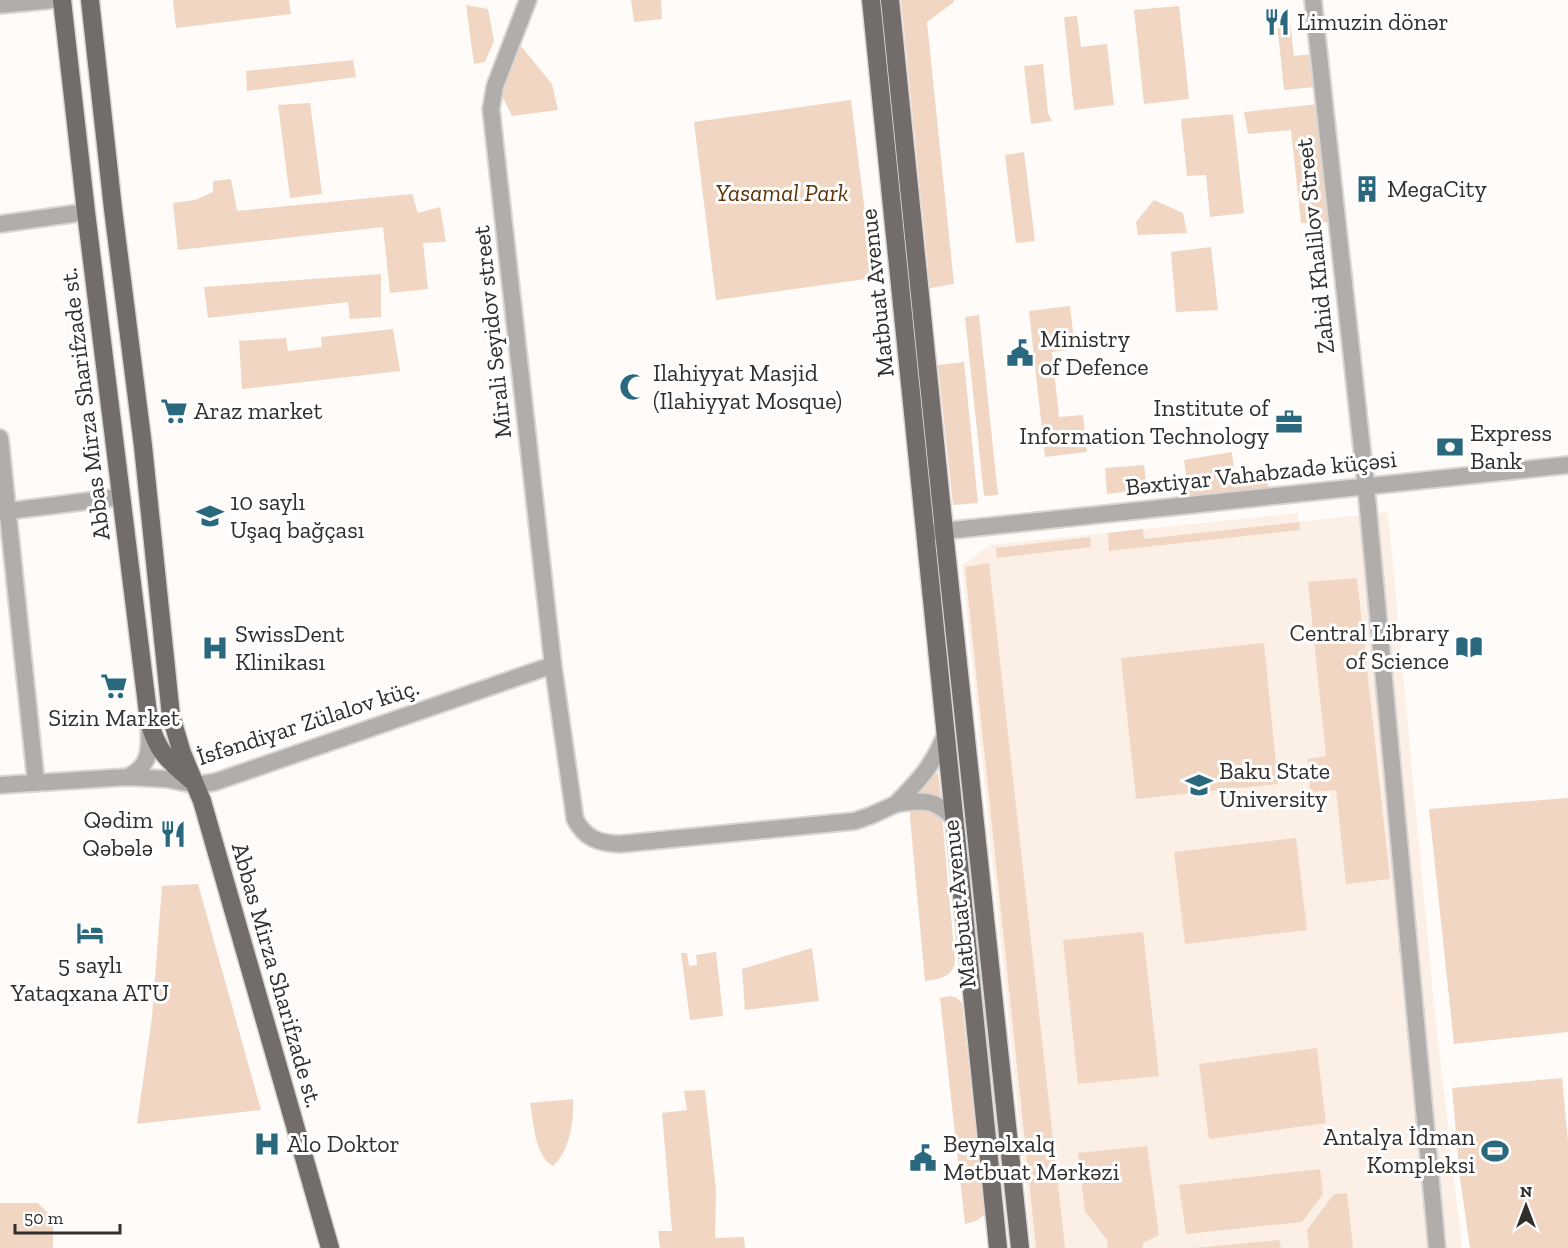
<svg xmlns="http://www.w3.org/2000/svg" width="1568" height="1248" viewBox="0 0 1568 1248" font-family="'Zilla Slab',serif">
  <rect width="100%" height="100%" fill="#fefbf8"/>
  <path fill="#fcefe5" d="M 1388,512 L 1434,1006 L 1462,1248 L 1032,1248 L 962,565 L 990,545 L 1298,513 L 1299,522 Z"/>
  <path fill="#f1d7c3" d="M 173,0 L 289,0 L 291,14 L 176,28 Z
    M 631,0 L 661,0 L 662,19 L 634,22 Z
    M 901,0 L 954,0 L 954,2 L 927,22 L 954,284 L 930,288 Z
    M 466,5 L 488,9 L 494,41 L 485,62 L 474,64 Z
    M 1179,6 L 1189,99 L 1144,104 L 1134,10 Z
    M 1077,16 L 1081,47 L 1107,44 L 1114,105 L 1074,110 L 1064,17 Z
    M 1277,22 L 1290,22 L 1294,56 L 1312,54 L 1315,87 L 1284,90 Z
    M 521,46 L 552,84 L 558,110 L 512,116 L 499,90 Z
    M 353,60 L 356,77 L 247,91 L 246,71 Z
    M 1043,64 L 1048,113 L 1052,121 L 1031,124 L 1024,66 Z
    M 851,100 L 873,278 L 716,300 L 694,122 Z
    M 310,103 L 322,194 L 290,198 L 278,105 Z
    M 1318,104 L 1330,222 L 1301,223 L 1291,130 L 1248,134 L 1244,112 Z
    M 1233,114 L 1244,213 L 1210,217 L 1206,175 L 1187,176 L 1181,119 Z
    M 1024,152 L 1035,241 L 1016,243 L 1005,155 Z
    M 231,179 L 237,211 L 412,194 L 418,213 L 440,207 L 446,242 L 423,243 L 428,289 L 390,293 L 383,227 L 178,250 L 173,203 L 195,200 L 213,192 L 213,181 Z
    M 1154,200 L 1183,213 L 1187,233 L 1138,235 L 1136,222 Z
    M 1211,247 L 1218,310 L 1176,312 L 1171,252 Z
    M 381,274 L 381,317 L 350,319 L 348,302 L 208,318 L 204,287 Z
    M 1070,306 L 1075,349 L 1052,352 L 1059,417 L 1083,415 L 1087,452 L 1045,457 L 1029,311 Z
    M 979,315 L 998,495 L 984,496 L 965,317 Z
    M 393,329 L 400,371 L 242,389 L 239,341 L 286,338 L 288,351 L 322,347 L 321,337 Z
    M 964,362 L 978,503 L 953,505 L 938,365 Z
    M 1232,452 L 1235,480 L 1267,477 L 1269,492 L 1190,501 L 1184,460 Z
    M 1144,465 L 1147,489 L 1107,494 L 1105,468 Z
    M 1299,522 L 1300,530 L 1109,551 L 1108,533 L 1143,529 L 1144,539 Z
    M 1090,537 L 1091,547 L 997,558 L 996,548 Z
    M 989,563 L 1065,1248 L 1036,1248 L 965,567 Z
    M 1357,578 L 1390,879 L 1346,884 L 1336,790 L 1310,792 L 1308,759 L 1326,756 L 1308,582 Z
    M 1264,643 L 1278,784 L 1136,799 L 1121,658 Z
    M 938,772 L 941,797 L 917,793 Z
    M 1568,798 L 1568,1032 L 1454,1044 L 1429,809 Z
    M 915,807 L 926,807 L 942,816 L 955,960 C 954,977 940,979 925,981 L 910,818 L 910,812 Z
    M 1296,838 L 1307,930 L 1185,944 L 1174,852 Z
    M 198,884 L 261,1110 L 137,1124 L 152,1017 L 162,886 Z
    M 1143,932 L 1159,1076 L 1078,1084 L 1063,940 Z
    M 812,948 L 819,1001 L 745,1010 L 742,969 Z
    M 716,952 L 723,1016 L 690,1020 L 681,953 L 687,953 L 689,966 L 697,965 L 696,955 Z
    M 950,996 L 957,998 L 962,1003 L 984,1205 L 984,1215 L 976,1221 L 965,1224 L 940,998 Z
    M 1317,1048 L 1326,1123 L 1209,1139 L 1199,1064 Z
    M 1562,1078 L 1568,1142 L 1568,1248 L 1470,1248 L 1460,1178 L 1452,1088 Z
    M 705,1090 L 716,1190 L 715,1238 L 744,1237 L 745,1248 L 660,1248 L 658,1231 L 672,1231 L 662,1113 L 687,1110 L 684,1091 Z
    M 573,1099 C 574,1121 570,1151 553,1166 C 534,1155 534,1122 530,1103 Z
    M 1147,1146 L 1159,1235 L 1143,1243 L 1143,1248 L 1108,1248 L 1107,1240 L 1085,1211 L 1078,1153 Z
    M 1320,1169 L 1323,1194 L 1302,1222 L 1186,1234 L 1179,1185 Z
    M 1347,1193 L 1353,1248 L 1309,1248 L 1307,1230 L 1334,1194 Z
    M 0,1203 L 38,1203 L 53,1218 L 53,1248 L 0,1248 Z
    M 1279,1240 L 1281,1248 L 1193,1248 Z"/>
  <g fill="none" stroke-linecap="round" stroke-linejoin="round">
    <defs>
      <path id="minor" d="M 528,0 L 495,86 L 491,109 L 553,665 L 575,819 C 585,839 599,843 620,844 L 855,821 L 872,815 L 896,804
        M 1313,0 L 1366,486 L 1437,1248
        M 0,5 L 52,0
        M 0,224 L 86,212
        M 0,438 L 36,782
        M 0,512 L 120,497
        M 925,533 L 1568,465
        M 946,733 C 933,766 920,779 896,804 C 924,800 933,798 955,819
        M 128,777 C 151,766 150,748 149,725
        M 0,785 L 128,777 L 167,779 L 196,785 L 215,782 L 553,665"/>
      <path id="major" d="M 62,0 L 86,212 L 149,721 C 158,753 167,759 191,780
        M 90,0 L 113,209 L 143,446 L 171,716 L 182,753 L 202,801 L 330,1248
        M 871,0 L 998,1248
        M 890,0 L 944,531 L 1020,1248"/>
    </defs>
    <use href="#minor" stroke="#d9d6d3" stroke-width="20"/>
    <use href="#major" stroke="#d9d6d3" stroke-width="21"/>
    <use href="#minor" stroke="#b0adab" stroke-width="16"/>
    <use href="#major" stroke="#726d6a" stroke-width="18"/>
  </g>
  <defs>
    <symbol id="restaurant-bare" viewBox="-9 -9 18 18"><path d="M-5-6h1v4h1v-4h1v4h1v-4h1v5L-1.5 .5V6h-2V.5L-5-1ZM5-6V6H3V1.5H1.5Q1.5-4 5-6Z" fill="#2a687e" stroke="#fff" stroke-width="2.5" paint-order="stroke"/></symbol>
    <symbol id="building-bare" viewBox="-9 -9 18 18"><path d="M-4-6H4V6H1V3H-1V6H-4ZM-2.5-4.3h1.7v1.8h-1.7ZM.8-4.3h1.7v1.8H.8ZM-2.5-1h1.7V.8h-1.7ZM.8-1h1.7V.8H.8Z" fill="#2a687e" stroke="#fff" stroke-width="2.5" paint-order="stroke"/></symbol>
    <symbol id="civic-bare" viewBox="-9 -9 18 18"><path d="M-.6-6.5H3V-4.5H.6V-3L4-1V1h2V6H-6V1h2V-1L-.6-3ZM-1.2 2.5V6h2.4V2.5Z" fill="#2a687e" stroke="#fff" stroke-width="2.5" paint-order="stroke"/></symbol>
    <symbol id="mosque-bare" viewBox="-9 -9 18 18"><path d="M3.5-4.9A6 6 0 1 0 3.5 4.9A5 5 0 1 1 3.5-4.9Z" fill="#2a687e" stroke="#fff" stroke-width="2.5" paint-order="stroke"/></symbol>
    <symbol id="supermarket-bare" viewBox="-9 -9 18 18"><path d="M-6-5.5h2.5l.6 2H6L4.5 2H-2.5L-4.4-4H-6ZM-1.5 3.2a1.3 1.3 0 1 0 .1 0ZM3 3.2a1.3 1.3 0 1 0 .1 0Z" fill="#2a687e" stroke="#fff" stroke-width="2.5" paint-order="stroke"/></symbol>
    <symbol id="office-bare" viewBox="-9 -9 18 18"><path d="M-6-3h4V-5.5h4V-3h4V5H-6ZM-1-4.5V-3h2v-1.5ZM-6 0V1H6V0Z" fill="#2a687e" stroke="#fff" stroke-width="2.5" paint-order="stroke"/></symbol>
    <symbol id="bank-bare" viewBox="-9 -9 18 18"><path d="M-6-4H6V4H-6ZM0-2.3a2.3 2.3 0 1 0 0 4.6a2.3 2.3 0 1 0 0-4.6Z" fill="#2a687e" stroke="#fff" stroke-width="2.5" paint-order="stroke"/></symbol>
    <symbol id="school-bare" viewBox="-9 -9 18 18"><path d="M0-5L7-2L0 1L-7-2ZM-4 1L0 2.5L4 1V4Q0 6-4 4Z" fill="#2a687e" stroke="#fff" stroke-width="2.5" paint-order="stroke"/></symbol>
    <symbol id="library-bare" viewBox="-9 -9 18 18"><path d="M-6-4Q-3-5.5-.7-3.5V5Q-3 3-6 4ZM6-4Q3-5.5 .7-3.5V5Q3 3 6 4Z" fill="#2a687e" stroke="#fff" stroke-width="2.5" paint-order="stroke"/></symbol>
    <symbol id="hospital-bare" viewBox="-9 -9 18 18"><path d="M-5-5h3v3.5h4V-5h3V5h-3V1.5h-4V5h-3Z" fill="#2a687e" stroke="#fff" stroke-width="2.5" paint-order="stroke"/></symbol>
    <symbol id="university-bare" viewBox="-9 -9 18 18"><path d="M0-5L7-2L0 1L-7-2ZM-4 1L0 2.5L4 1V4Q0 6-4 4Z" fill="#2a687e" stroke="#fff" stroke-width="2.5" paint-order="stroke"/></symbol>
    <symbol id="hotel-bare" viewBox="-9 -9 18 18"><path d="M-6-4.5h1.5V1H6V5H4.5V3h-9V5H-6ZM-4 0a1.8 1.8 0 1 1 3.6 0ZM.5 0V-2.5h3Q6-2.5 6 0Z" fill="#2a687e" stroke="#fff" stroke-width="2.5" paint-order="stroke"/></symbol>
    <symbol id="stadium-bare" viewBox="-9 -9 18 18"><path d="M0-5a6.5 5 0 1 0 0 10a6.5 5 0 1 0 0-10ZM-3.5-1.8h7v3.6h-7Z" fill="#2a687e" stroke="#fff" stroke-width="2.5" paint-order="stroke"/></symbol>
  </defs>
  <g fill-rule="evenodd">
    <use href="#restaurant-bare" x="1258" y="3" width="38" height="38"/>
    <use href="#building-bare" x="1348" y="170" width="38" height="38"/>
    <use href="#civic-bare" x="1001" y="334" width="38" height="38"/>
    <use href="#mosque-bare" x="614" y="368" width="38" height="38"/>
    <use href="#supermarket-bare" x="155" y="392" width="38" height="38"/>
    <use href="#office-bare" x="1270" y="403" width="38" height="38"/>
    <use href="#bank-bare" x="1431" y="428" width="38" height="38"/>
    <use href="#school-bare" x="191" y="497" width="38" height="38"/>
    <use href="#library-bare" x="1450" y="628" width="38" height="38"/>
    <use href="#hospital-bare" x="196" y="629" width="38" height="38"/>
    <use href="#supermarket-bare" x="95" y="667" width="38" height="38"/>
    <use href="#university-bare" x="1180" y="766" width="38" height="38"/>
    <use href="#restaurant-bare" x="154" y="815" width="38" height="38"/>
    <use href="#hotel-bare" x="71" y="914" width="38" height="38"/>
    <use href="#hospital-bare" x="248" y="1125" width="38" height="38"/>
    <use href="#stadium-bare" x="1476" y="1132" width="38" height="38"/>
    <use href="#civic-bare" x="904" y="1139" width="38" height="38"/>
  </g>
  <g text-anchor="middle" stroke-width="6" stroke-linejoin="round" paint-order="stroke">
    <g font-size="24" fill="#312f2d" stroke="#fff" text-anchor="start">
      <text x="1297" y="30">Limuzin dönər</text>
      <text x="1387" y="197">MegaCity</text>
      <text x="1040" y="347">Ministry<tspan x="1040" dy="28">of Defence</tspan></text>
      <text x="653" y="381">Ilahiyyat Masjid<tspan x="653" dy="28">(Ilahiyyat Mosque)</tspan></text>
      <text x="1269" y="416" text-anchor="end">Institute of<tspan x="1269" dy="28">Information Technology</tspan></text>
      <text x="194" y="419">Araz market</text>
      <text x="1470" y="441">Express<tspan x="1470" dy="28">Bank</tspan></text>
      <text x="230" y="510">10 saylı<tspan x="230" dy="28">Uşaq bağçası</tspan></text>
      <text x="1449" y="641" text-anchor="end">Central Library<tspan x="1449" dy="28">of Science</tspan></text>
      <text x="235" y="642">SwissDent<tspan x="235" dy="28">Klinikası</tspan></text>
      <text x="114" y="726" text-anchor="middle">Sizin Market</text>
      <text x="1219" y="779">Baku State<tspan x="1219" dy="28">University</tspan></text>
      <text x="153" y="828" text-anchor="end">Qədim<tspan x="153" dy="28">Qəbələ</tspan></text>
      <text x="90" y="973" text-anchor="middle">5 saylı<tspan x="90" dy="28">Yataqxana ATU</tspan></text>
      <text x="1475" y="1145" text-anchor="end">Antalya İdman<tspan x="1475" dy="28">Kompleksi</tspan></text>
      <text x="287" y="1152">Alo Doktor</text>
      <text x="943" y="1152">Beynəlxalq<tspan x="943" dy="28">Mətbuat Mərkəzi</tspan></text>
    </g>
    <g font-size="24" font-style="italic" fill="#5f3303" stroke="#fff">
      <text x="782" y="201">Yasamal Park</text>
    </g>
    <g font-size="24" fill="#312f2d" stroke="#fff">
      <text transform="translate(1315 246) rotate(-96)" y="8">Zahid Khalilov Street</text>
      <text transform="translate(877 293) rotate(-96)" y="8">Matbuat Avenue</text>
      <text transform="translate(492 332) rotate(-96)" y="8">Mirali Seyidov street</text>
      <text transform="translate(85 404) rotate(-97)" y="8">Abbas Mirza Sharifzade st.</text>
      <text transform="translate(1261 473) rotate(-6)" y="8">Bəxtiyar Vahabzadə küçəsi</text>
      <text transform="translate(308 722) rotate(-18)" y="8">İsfəndiyar Zülalov küç.</text>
      <text transform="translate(959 904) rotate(-96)" y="8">Matbuat Avenue</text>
      <text transform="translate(277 975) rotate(74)" y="8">Abbas Mirza Sharifzade st.</text>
    </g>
  </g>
  <g transform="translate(1526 1206)" stroke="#ffffff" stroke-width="4.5" paint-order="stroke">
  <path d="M0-4.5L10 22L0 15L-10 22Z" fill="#312f2d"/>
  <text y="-9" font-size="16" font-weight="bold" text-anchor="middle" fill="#312f2d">N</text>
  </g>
  <path d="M15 1224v9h105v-9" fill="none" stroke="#312f2d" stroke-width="3"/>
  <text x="24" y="1224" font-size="18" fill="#312f2d" stroke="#ffffff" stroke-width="4.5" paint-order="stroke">50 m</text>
</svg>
